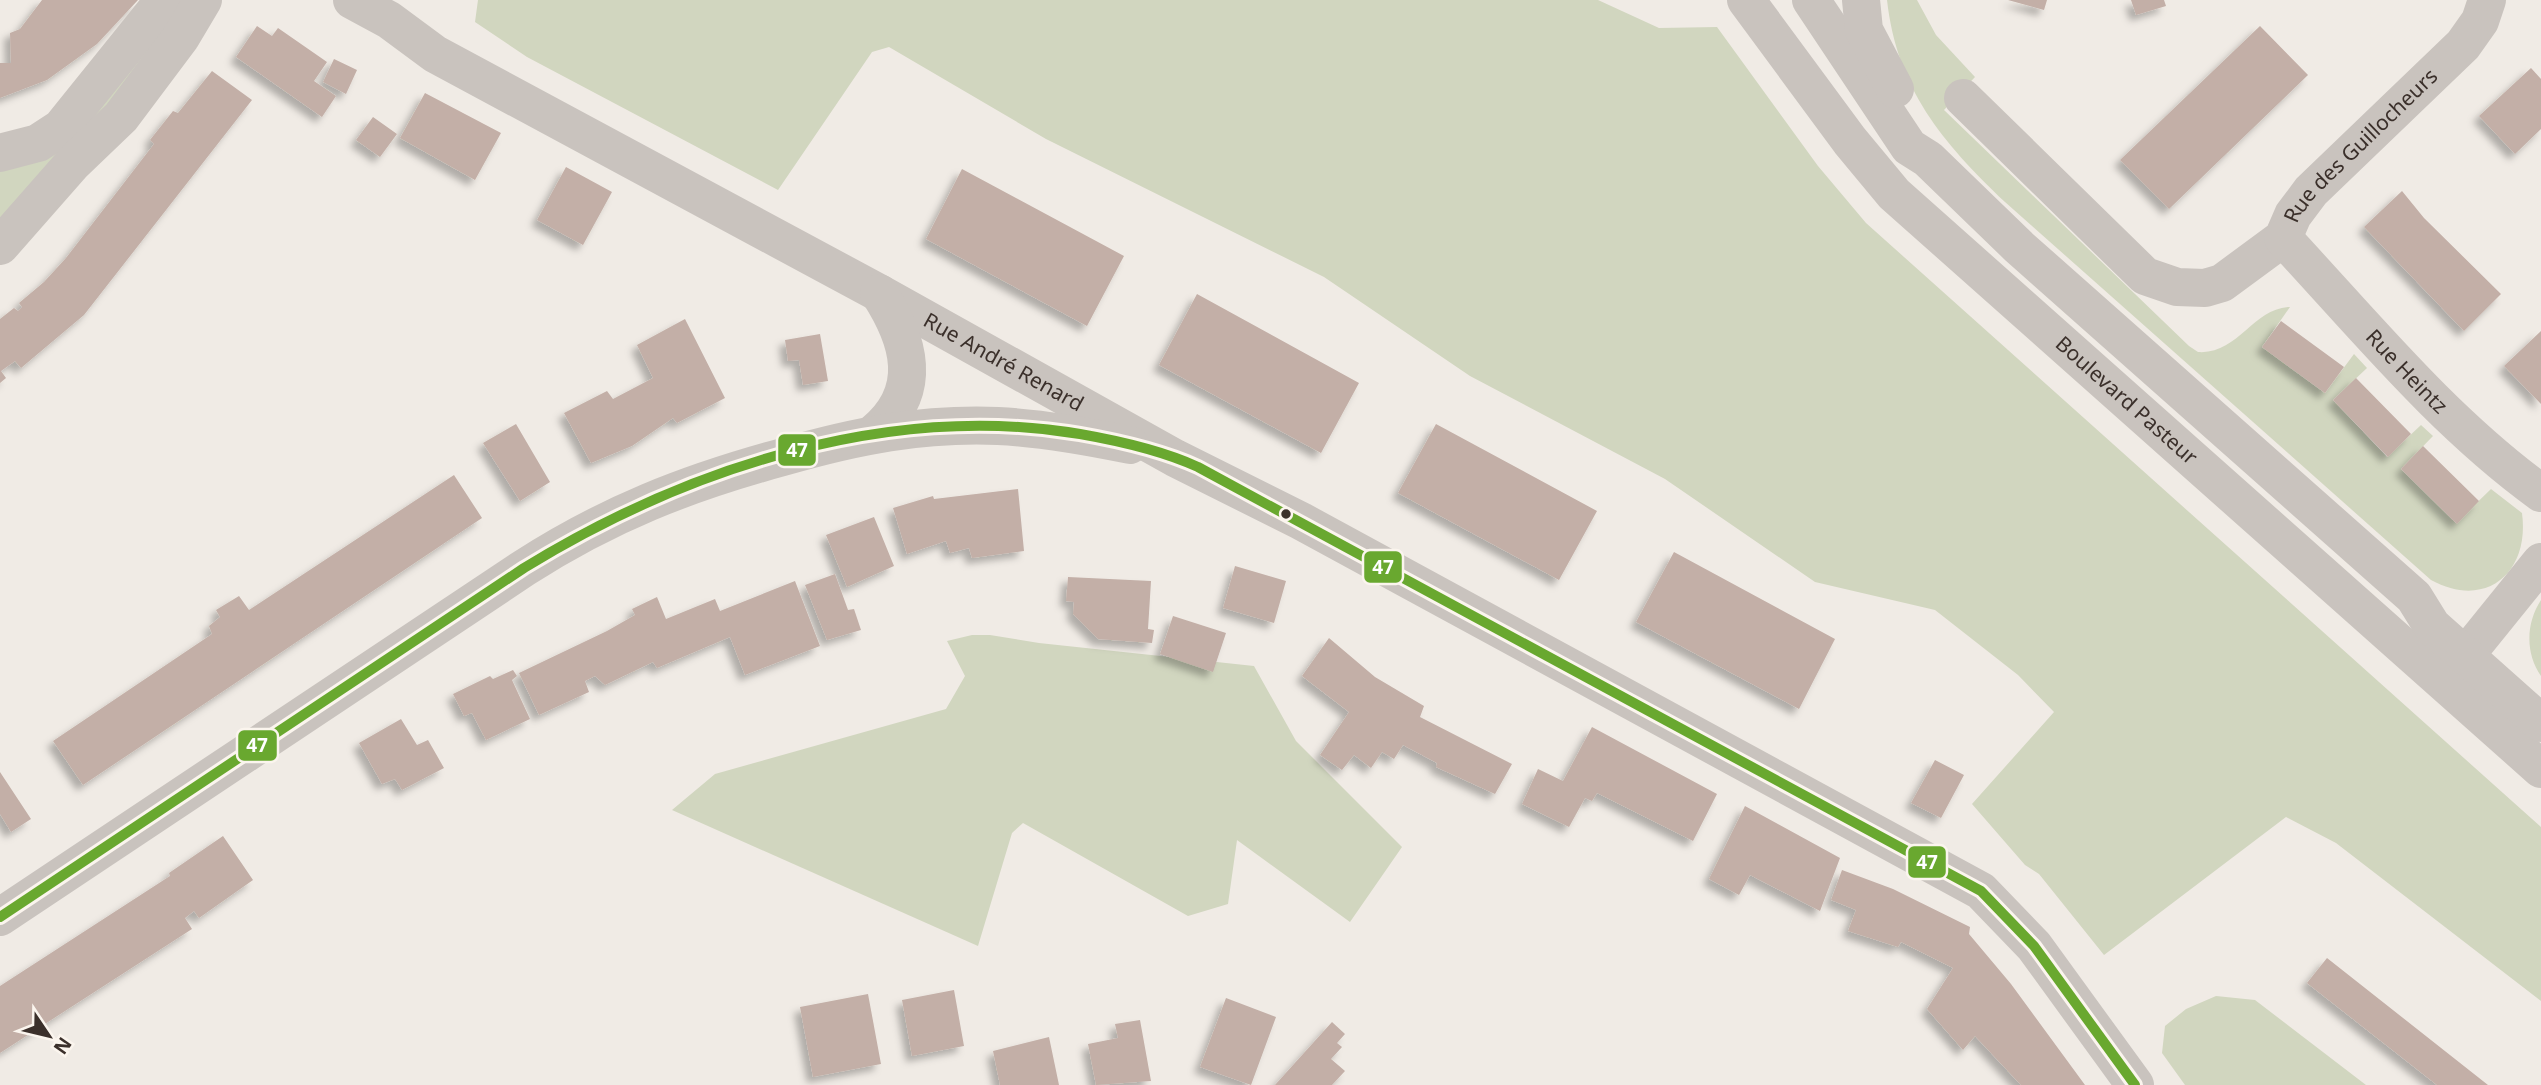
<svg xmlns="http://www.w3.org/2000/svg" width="2541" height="1085" viewBox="0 0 2541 1085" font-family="'Noto Sans',sans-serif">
  <defs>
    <filter id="shadow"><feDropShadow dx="-6" dy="6" stdDeviation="3.5" flood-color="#0004"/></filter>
  </defs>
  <rect width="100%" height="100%" fill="#f0ebe5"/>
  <path fill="#d1d6bf" d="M 478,0 L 1598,0 L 1659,28 L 1717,27 L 1818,166 L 1866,223 L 2541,827 L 2541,1001 L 2336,843 L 2286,817 L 2104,955 L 2039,874 L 2025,865 L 1972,804 L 2054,712 L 2018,675 L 1935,610 L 1815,582 L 1665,479 L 1470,376 L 1324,277 L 1046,139 L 889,47 L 872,52 L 778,190 L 527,57 L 475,22 Z
    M 1887,0 L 1917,0 L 1936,35 L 1975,77 L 1944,110 L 2189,346 L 2198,352 C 2238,355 2253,308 2290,307 L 2262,347 L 2325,393 L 2354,354 L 2367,368 L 2333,400 L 2387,457 L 2421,425 L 2433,436 L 2401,469 L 2456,523 L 2491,489 L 2522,513 C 2530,573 2486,610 2431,580 L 2005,202 C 1942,142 1897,89 1887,0 Z
    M 167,38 L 0,231 L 0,165 L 134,56 Z
    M 2541,600 L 2541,676 C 2525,653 2526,623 2541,600 Z
    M 972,635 L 990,635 L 1039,643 L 1254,666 L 1296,741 L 1402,847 L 1350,922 L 1237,840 L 1228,904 L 1188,916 L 1023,823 L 1012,833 L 978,946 L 672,810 L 715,774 L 946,709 L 965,676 L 947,641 Z
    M 2216,996 L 2255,1000 L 2366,1085 L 2185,1085 L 2162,1053 L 2165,1026 L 2186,1009 Z"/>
  <path fill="#c3afa7" filter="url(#shadow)" d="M 42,0 L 138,0 L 97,44 L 47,80 L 0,98 L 0,63 L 11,63 L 10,33 L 20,29 Z
    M 2008,0 L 2047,0 L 2044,10 Z
    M 2131,0 L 2164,0 L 2166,6 L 2136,15 Z
    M 257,26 L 272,36 L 278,28 L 327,62 L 314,81 L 336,96 L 322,117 L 236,57 Z
    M 2260,26 L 2308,75 L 2169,209 L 2120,160 Z
    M 334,59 L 357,70 L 346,94 L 323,82 Z
    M 2531,68 L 2541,79 L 2541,129 L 2515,154 L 2479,116 Z
    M 212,71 L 252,100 L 84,315 L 21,368 L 15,361 L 1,371 L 6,378 L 0,383 L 0,319 L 14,308 L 18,311 L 22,307 L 19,303 L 44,282 L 66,258 L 154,144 L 150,140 L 173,111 L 178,113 Z
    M 425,93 L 501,133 L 475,180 L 400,138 Z
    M 373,117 L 397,134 L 380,157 L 356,140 Z
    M 566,167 L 612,192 L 583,245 L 537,220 Z
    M 962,169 L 1124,256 L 1087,326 L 926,239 Z
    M 2402,191 L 2424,218 L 2501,294 L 2464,331 L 2364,227 Z
    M 1197,294 L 1359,383 L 1321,453 L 1159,365 Z
    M 685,319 L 725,398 L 677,423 L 673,418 L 632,446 L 591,463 L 564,413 L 607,391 L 613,399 L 653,378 L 637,345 Z
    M 2281,321 L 2344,367 L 2325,393 L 2262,347 Z
    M 2541,331 L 2541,404 L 2504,366 Z
    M 820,334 L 828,381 L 803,385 L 799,360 L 788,361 L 785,340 Z
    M 2356,378 L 2411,434 L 2388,457 L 2333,400 Z
    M 516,424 L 550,482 L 520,501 L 483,443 Z
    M 1436,424 L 1597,511 L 1559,580 L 1398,493 Z
    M 2423,446 L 2479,501 L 2457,524 L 2401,469 Z
    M 454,475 L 482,518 L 83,785 L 53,741 L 212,634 L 209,626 L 220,617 L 216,610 L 239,596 L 249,610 Z
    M 1018,489 L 1024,551 L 972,558 L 969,548 L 950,553 L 946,541 L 907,554 L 893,508 L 933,496 L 934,499 Z
    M 874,517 L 894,566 L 847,587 L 826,535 Z
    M 1674,552 L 1835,639 L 1799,709 L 1636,622 Z
    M 1235,566 L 1286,581 L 1274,623 L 1223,608 Z
    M 835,574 L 848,610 L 854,609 L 861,630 L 827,640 L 805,585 Z
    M 1068,577 L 1151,581 L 1148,629 L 1154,630 L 1152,643 L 1098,639 L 1073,614 L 1074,602 L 1066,601 Z
    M 795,581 L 820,646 L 745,675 L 730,637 L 657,668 L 653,662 L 605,685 L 595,676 L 585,681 L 589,692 L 539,715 L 519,673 L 607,631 L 635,615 L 632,609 L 657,597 L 666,619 L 715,599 L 720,611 Z
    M 1173,616 L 1226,633 L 1213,672 L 1160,654 Z
    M 1329,638 L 1375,677 L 1424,706 L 1420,717 L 1512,764 L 1495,794 L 1436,767 L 1437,763 L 1403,745 L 1394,759 L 1382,752 L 1371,768 L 1354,755 L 1342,770 L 1320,755 L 1349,712 L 1302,676 Z
    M 513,670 L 517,676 L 512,680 L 530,719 L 486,740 L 472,713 L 464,716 L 453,694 L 490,676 L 493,679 Z
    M 401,719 L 417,745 L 428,740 L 444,768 L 402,790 L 395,779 L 382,784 L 359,743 Z
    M 1592,727 L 1717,794 L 1693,841 L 1597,793 L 1592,801 L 1585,798 L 1569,827 L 1522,804 L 1538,769 L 1563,781 Z
    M 1935,760 L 1964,775 L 1941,818 L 1911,803 Z
    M 0,772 L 31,819 L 11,832 L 0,814 Z
    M 1745,806 L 1840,858 L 1820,911 L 1750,875 L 1739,895 L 1709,879 Z
    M 223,836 L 253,880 L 199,918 L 194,911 L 185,918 L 192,929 L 0,1053 L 0,986 L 170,876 L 169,873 Z
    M 1842,870 L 1893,889 L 1970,927 L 1969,934 L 2011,984 L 2085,1085 L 2021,1085 L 1975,1036 L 1963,1050 L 1927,1009 L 1953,968 L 1901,942 L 1898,947 L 1848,931 L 1856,910 L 1831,900 Z
    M 2327,958 L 2488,1085 L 2437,1085 L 2307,983 Z
    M 954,990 L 964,1046 L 912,1056 L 902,1000 Z
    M 868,994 L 881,1064 L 813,1077 L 800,1007 Z
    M 1226,998 L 1276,1017 L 1251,1085 L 1200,1067 Z
    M 1140,1020 L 1151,1081 L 1096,1085 L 1088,1044 L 1118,1038 L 1115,1024 Z
    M 1332,1022 L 1345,1034 L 1337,1043 L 1342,1047 L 1331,1059 L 1345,1071 L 1332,1085 L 1275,1085 Z
    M 1049,1037 L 1059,1085 L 1000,1085 L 993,1051 Z"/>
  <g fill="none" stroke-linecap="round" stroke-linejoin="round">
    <g stroke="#c9c3be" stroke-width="38">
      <path id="s1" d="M 352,0 L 389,20 L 435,54 L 879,293 L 1175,458 L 1301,521 L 1981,891 L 2034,946 L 2135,1085"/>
      <path id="s2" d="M 1963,98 L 2145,276 L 2177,287 L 2205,288 L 2222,283 L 2283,238 L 2293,215 L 2311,191 L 2463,45 L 2480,21 L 2487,0"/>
      <path id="s3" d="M 2283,238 C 2365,326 2443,422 2541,493"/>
      <path d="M 875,432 C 924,391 910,341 879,293"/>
      <path d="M 2465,656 L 2541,562"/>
      <path d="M 0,917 L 524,568 C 608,514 687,483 783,457 C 856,436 921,423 998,426 C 1042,428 1086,436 1130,445"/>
    </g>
    <g stroke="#c9c3be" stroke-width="38">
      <path id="s4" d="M 1746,0 L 1850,141 L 1894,194 L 2541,769"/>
      <path d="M 1811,0 L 1909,147 L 1928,159 L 2019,247 L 2414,597 L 2432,626 L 2541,723"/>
      <path d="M 1861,0 L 1864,30 L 1895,89"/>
      <path d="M 0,153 L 38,143 L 61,128 L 164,0"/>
      <path d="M 0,246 L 73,163 L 121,117 L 181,37 L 203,0"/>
    </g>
    <defs>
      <path id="bus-1" d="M 0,917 L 524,568 C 687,468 888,402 1080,434 C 1120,441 1161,450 1198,467 L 1981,891 L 2034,946 L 2135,1085"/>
    </defs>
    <use href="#bus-1" stroke="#fbf5ee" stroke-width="16"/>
    <use href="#bus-1" stroke="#69a82f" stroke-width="10"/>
  </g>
  <circle fill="#3b302b" stroke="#fbf5ee" stroke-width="2.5" cx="1286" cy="514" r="6"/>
  <g text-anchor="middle" stroke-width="5" stroke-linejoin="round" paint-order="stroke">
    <g font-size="21" fill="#3b302b" stroke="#fbf5ee">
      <text dy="7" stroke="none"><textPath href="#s2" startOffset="532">Rue des Guillocheurs</textPath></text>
      <text dy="7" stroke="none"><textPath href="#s1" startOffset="746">Rue André Renard</textPath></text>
      <text dy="7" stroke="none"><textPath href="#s3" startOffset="182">Rue Heintz</textPath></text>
      <text dy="7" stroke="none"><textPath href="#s4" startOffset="555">Boulevard Pasteur</textPath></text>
    </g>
  </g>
  <g stroke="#fbf5ee" stroke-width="2.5">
    <rect x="777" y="433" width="40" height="34" rx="7" fill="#69a82f"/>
    <rect x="1363" y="550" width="40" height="34" rx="7" fill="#69a82f"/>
    <rect x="237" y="729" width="41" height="33" rx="7" fill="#69a82f"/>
    <rect x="1907" y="845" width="40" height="34" rx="7" fill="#69a82f"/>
  </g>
  <g font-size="19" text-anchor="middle" font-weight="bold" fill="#fff">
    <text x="797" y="457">47</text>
    <text x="1383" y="574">47</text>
    <text x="257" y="752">47</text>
    <text x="1927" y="869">47</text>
  </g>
  <g transform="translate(49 1036) rotate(125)" stroke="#fbf5ee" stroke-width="5" paint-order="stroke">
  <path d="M0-5L12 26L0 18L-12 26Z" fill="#3b302b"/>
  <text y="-10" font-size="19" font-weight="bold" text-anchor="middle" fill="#3b302b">N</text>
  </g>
</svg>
